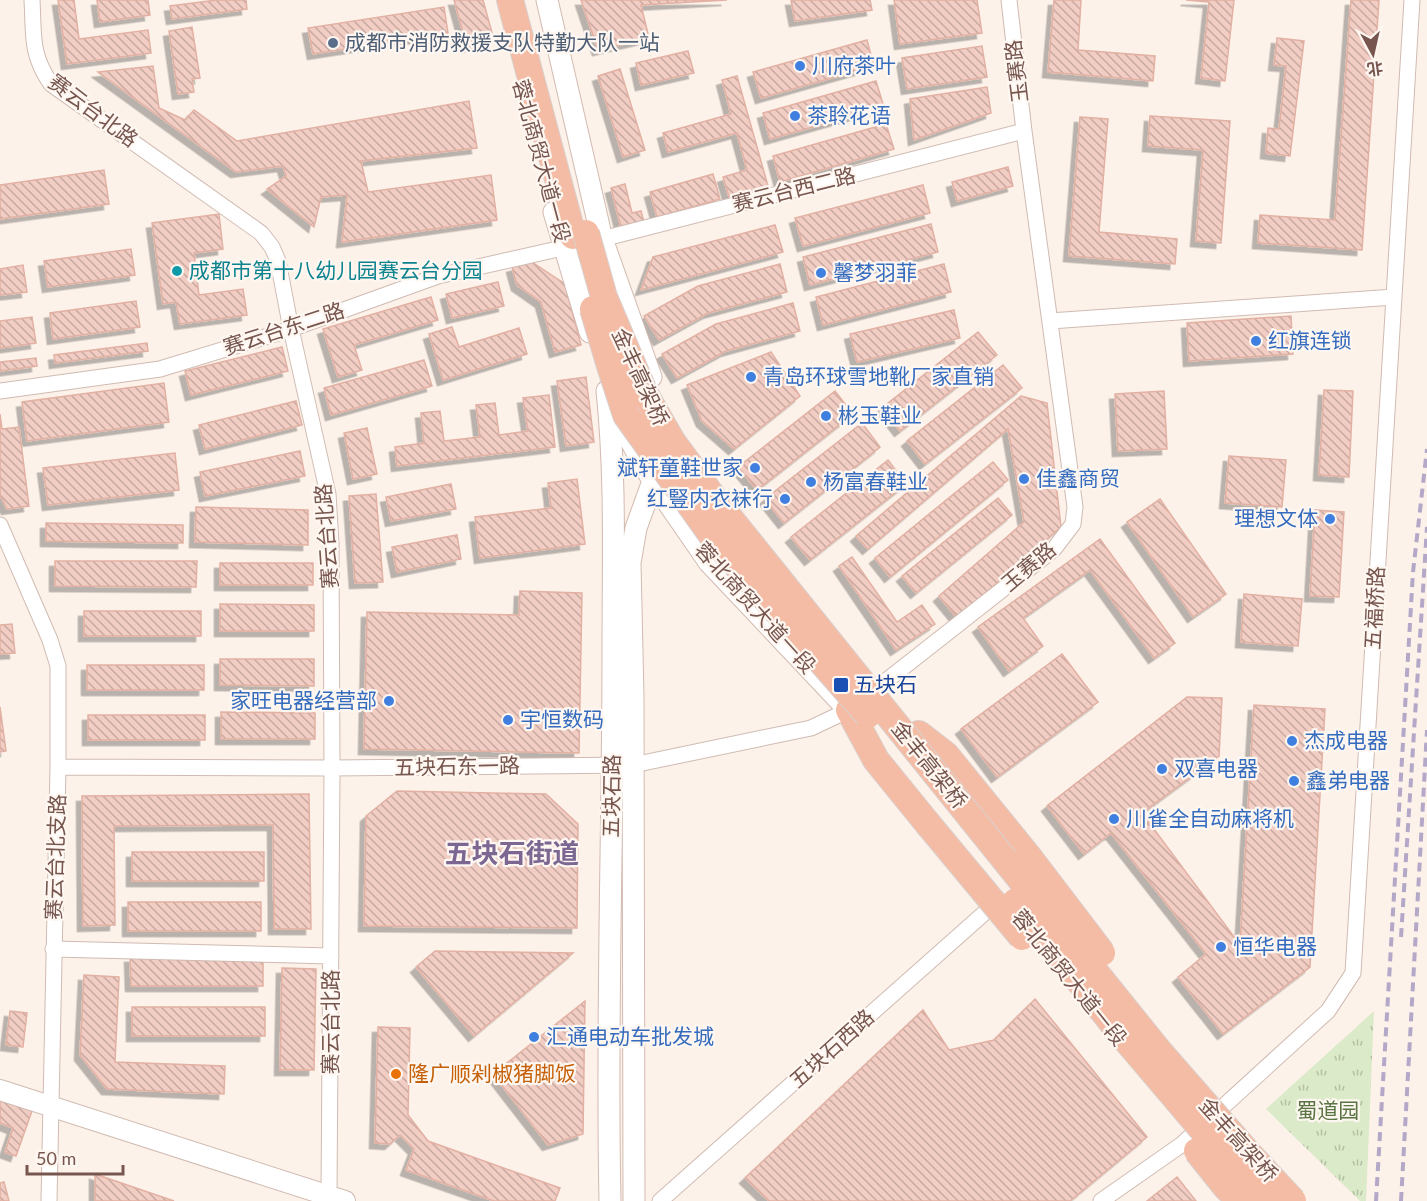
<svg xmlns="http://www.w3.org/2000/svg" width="1427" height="1201" viewBox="0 0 1427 1201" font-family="Lato,'Noto Sans SC',sans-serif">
  <defs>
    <pattern id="park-tufts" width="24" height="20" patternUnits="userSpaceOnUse" patternTransform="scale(1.5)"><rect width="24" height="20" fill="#dbeac8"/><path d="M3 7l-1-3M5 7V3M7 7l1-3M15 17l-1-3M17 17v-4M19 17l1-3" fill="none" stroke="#b6c0a5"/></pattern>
    <pattern id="building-back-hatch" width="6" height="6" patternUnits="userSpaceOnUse" patternTransform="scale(1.5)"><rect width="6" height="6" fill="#f1cdc3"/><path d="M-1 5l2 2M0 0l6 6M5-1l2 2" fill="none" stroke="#c8a9a1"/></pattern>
    <filter id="shadow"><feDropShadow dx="-5.5" dy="5.5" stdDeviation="0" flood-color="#0004"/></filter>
  </defs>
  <rect width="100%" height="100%" fill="#fcf2ea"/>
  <path fill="url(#park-tufts)" d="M 1374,1011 L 1366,1201 L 1360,1201 L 1266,1109 Z"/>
  <path fill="url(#building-back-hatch)" stroke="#e3b1a3" stroke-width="1.5" filter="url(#shadow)" d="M 58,0 L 74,0 L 79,39 L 148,30 L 151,53 L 67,64 Z
    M 97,0 L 148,0 L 150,15 L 100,22 Z
    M 217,0 L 246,0 L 247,9 L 172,19 L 170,6 Z
    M 454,0 L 483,0 L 494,40 L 467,47 Z
    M 581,0 L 727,0 L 641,5 L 649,38 L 598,50 Z
    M 791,0 L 870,0 L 872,10 L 795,21 Z
    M 894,0 L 977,0 L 982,33 L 900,44 Z
    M 1054,0 L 1081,0 L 1078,50 L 1155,56 L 1153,81 L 1048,72 Z
    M 1186,0 L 1234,0 L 1225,81 L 1201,78 L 1209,2 Z
    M 1351,0 L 1379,0 L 1362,250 L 1258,243 L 1260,215 L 1335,220 Z
    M 444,7 L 448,33 L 313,54 L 308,28 Z
    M 192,27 L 200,78 L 192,79 L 194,92 L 178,94 L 169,31 Z
    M 1277,38 L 1304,41 L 1290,156 L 1266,153 L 1268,128 L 1279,129 L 1286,66 L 1274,65 Z
    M 867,40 L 874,66 L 761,98 L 753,72 Z
    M 982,46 L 987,77 L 907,89 L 902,58 Z
    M 688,51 L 694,73 L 641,85 L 636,63 Z
    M 153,66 L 159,108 L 185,120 L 194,110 L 237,141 L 469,101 L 477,148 L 361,161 L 368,192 L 491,175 L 497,220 L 342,242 L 347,195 L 321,197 L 314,227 L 267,189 L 286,176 L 283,166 L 236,172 L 98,72 Z
    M 620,69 L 645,150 L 623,157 L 598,76 Z
    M 737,76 L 768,186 L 729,197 L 723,177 L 747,170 L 737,133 L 668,152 L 663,133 L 731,114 L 722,80 Z
    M 876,81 L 884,107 L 770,139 L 763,113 Z
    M 987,87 L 991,113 L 914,140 L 910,99 Z
    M 1150,116 L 1230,121 L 1221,243 L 1196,241 L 1203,150 L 1148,146 Z
    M 1080,117 L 1108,119 L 1099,232 L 1177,239 L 1175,264 L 1069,256 Z
    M 886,124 L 894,149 L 780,182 L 773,156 Z
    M 1008,167 L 1013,186 L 957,201 L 952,182 Z
    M 104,170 L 109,204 L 0,219 L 0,185 Z
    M 713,174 L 720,199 L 657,217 L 650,192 Z
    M 625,184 L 632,213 L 641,211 L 644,222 L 621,227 L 611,188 Z
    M 923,185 L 930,213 L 803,246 L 795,218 Z
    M 219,214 L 223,249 L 194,253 L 199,295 L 243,289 L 247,315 L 180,324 L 176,302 L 163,304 L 152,223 Z
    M 931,224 L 938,252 L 810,285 L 803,257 Z
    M 775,225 L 783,252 L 641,290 L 653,257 Z
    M 131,249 L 135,275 L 48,287 L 44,261 Z
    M 532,262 L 565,284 L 581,345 L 555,352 L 541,302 L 517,285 L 512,267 Z
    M 780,264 L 787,292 L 708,313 L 659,340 L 644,316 L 698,286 Z
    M 944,264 L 951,292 L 823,325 L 816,297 Z
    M 23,265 L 27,292 L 0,295 L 0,269 Z
    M 498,282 L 504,306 L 452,318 L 446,294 Z
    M 431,297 L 438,320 L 354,345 L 362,370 L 338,377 L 323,329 Z
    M 136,301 L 140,327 L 53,339 L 50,313 Z
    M 793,303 L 800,331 L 726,351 L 677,378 L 662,354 L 716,324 Z
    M 954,310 L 960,338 L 857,362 L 850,334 Z
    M 1291,316 L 1293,354 L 1189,361 L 1187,323 Z
    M 32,317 L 36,343 L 0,348 L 0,321 Z
    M 452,327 L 459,347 L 519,328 L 527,354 L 443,380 L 429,334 Z
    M 978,332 L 997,355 L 900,431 L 882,408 Z
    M 147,343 L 148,351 L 55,363 L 54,355 Z
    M 282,347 L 288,371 L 191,395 L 185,371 Z
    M 771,352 L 800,396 L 734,449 L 702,421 L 687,385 Z
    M 36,358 L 37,366 L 0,371 L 0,362 Z
    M 424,360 L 432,386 L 331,415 L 324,388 Z
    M 1003,365 L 1022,388 L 925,464 L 907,441 Z
    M 586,377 L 594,442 L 566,446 L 557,381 Z
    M 164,383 L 169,422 L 27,441 L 22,402 Z
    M 1324,390 L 1353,391 L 1349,477 L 1319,475 Z
    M 835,391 L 853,414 L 757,490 L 738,467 Z
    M 1164,391 L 1167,449 L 1118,451 L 1115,394 Z
    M 549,395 L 555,447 L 397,466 L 395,447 L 424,443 L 421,413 L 440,411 L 444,441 L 480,437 L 476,405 L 495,403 L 499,435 L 528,431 L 523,398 Z
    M 1021,396 L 1047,403 L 1061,527 L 957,618 L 939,596 L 1024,522 L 1008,429 L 868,549 L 856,536 Z
    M 296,401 L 302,425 L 205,449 L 199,425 Z
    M 0,414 L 2,429 L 19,427 L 29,506 L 7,509 L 0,495 Z
    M 862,423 L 880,447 L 784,523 L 765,499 Z
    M 367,428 L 377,474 L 353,479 L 344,433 Z
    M 300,451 L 305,476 L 205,496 L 200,472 Z
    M 175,453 L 179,490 L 48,505 L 43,468 Z
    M 1229,456 L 1286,460 L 1282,507 L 1225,503 Z
    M 888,460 L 906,484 L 810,560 L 791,537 Z
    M 993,462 L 1008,480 L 890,577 L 875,558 Z
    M 577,479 L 585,544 L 480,558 L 475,517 L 551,508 L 548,483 Z
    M 451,484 L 456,509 L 391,521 L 386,497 Z
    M 376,494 L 383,582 L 355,583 L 349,496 Z
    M 998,498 L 1012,515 L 916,593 L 902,576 Z
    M 1160,499 L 1226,594 L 1193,617 L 1127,522 Z
    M 196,507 L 308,510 L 308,545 L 195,542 Z
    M 1315,510 L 1344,512 L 1339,597 L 1310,596 Z
    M 46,523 L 183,525 L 183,543 L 46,541 Z
    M 457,535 L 461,559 L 397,572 L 392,547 Z
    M 1100,539 L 1175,643 L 1154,658 L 1090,570 L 1023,618 L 1043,646 L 1009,671 L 978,627 Z
    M 852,557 L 897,622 L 922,605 L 935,624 L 896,650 L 839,566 Z
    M 55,561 L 197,561 L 196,587 L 55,586 Z
    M 220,563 L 313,563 L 313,585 L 220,585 Z
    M 520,591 L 582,593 L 579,753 L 364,749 L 367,612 L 519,615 Z
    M 1244,594 L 1302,599 L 1298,646 L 1241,642 Z
    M 220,604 L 314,605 L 314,631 L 220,631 Z
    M 84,611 L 201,611 L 201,636 L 84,636 Z
    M 12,624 L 15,653 L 0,654 L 0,625 Z
    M 1062,654 L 1098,702 L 997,777 L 961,729 Z
    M 220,659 L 314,659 L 314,686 L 220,685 Z
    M 87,665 L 204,665 L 204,690 L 87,690 Z
    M 1187,697 L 1222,698 L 1219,756 L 1142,813 L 1240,945 L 1254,705 L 1325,709 L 1310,967 L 1223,1034 L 1178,977 L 1206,954 L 1111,833 L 1084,854 L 1047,806 Z
    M 0,707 L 6,751 L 0,752 Z
    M 221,712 L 315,713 L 315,739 L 221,739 Z
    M 88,715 L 205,715 L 205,740 L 88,740 Z
    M 397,791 L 546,794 L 578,824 L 577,928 L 364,926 L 366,816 Z
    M 309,794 L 311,929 L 274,929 L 273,825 L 114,826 L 115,925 L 83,926 L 82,796 Z
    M 132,852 L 264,852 L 264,881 L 132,881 Z
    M 128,902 L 261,902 L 261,931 L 128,931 Z
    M 435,951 L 573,953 L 474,1036 L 416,967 Z
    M 130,957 L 263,957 L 263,986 L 131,986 Z
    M 282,968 L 316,969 L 314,1070 L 280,1070 Z
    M 84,975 L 119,977 L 115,1062 L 225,1066 L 224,1094 L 107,1089 L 80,1055 Z
    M 1035,999 L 1147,1137 L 1070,1201 L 769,1201 L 745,1178 L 923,1010 L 949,1050 L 994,1040 Z
    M 585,1001 L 583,1134 L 548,1145 L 493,1074 Z
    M 132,1007 L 265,1007 L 265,1036 L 132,1036 Z
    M 10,1011 L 27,1013 L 23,1047 L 6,1045 Z
    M 378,1027 L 410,1028 L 408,1115 L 428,1141 L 560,1188 L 555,1201 L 494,1201 L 406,1170 L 414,1149 L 400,1135 L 390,1144 L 375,1143 Z
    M 0,1100 L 32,1111 L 16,1156 L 5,1152 L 13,1128 L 0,1123 Z
    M 95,1174 L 174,1201 L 95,1201 Z
    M 1177,1177 L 1196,1201 L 1147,1201 Z
    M 4,1182 L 9,1201 L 0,1201 L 0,1183 Z"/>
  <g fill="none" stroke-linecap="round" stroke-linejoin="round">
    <defs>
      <path id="minor" d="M 32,0 C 34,34 30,54 51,84 L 261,233 L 272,247 L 278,261 L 291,329 L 328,494 L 331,543 L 332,768 L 329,1196
        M 1050,321 L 1394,297
        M 0,391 L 160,369 L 291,329 L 438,276 L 602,239 L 1024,131
        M 0,525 L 50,640 L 58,666 L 58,767 L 49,1201
        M 58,767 L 332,768 L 633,765 L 811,728 L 849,710 L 1054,549 L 1073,524 L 1075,507 L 1024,131 L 1009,0
        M 53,949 L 331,956
        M 660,1201 L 999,900
        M 1101,1201 L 1181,1145 L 1328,1011 L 1353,973 L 1412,0"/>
      <path id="tertiary" d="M 0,1090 L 345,1201"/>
      <path id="secondary" d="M 547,0 L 602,239 L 651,377
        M 554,212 L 590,332
        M 607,391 C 616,477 613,564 613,650 C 613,834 606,1018 610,1201
        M 624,429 L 653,481 L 709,562 L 843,704
        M 634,1201 L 633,696 L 630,563 L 636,528 L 653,481 L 655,470"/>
      <path id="trunk" d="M 510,0 L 573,236
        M 849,710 L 876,760 L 928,824
        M 919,734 L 946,755 L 1028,856"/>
    </defs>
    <use href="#minor" stroke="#d0bbb2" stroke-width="17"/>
    <use href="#tertiary" stroke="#d0bbb2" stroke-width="22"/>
    <use href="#secondary" stroke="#d3bab0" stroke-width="23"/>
    <use href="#trunk" stroke="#d9d0cd" stroke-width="28"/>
    <use href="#minor" stroke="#fff" stroke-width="15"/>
    <use href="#tertiary" stroke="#fff" stroke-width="20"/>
    <use href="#secondary" stroke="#fff" stroke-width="21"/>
    <use href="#trunk" stroke="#f5bca5" stroke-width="26"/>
    <path stroke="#b3a8c7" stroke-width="4" stroke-dasharray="9 6" stroke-linecap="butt" d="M 1401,937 L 1427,527
      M 1376,1201 L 1413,572 L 1427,449
      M 1401,1201 L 1427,730"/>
    <defs>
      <path id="trunk-bridge" d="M 586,233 L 604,297 L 645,394 L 672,441 L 716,501 L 1158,1050 L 1249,1154 L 1293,1201
        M 593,309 L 610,366 L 626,415 L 718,544 L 868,715
        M 928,824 L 1022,937
        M 1028,856 L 1102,953
        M 1016,901 L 1121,1034 L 1263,1201
        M 1197,1151 L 1225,1186 L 1240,1201"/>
    </defs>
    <use href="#trunk-bridge" stroke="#d9d0cd" stroke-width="28" stroke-linecap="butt"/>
    <use href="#trunk-bridge" stroke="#f5bca5" stroke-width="26"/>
  </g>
  <circle fill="#5c6f8a" stroke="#fef7f1" stroke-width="2" cx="333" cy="43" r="6"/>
  <g fill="#3f7fe0" stroke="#fef7f1" stroke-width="2">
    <circle cx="800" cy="66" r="6"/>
    <circle cx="795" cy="116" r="6"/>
    <circle cx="821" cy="273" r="6"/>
    <circle cx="1256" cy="341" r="6"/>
    <circle cx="751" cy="377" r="6"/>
    <circle cx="826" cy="416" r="6"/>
    <circle cx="755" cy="468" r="6"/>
    <circle cx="1024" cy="479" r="6"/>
    <circle cx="811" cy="482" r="6"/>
    <circle cx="785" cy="499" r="6"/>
    <circle cx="1330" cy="519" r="6"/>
    <circle cx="389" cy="701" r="6"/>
    <circle cx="508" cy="720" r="6"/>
    <circle cx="1292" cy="741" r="6"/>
    <circle cx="1162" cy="769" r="6"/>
    <circle cx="1294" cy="781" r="6"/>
    <circle cx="1114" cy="819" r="6"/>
    <circle cx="1221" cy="947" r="6"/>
    <circle cx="534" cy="1037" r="6"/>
  </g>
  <circle fill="#0f9aa8" stroke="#fef7f1" stroke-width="2" cx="177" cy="271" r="6"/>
  <rect fill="#1a4fb4" stroke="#fef7f1" stroke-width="2" x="833" y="677" width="16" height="16" rx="3"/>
  <circle fill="#e8710a" stroke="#fef7f1" stroke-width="2" cx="396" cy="1074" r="6"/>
  <g text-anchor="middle" stroke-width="4.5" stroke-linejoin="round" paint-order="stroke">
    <g font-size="21" fill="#4e5e75" stroke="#fef7f1" text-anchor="start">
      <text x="345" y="50">成都市消防救援支队特勤大队一站</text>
    </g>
    <g font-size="21" fill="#366cbe" stroke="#fef7f1" text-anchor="start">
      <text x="812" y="73">川府茶叶</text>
      <text x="807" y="123">茶聆花语</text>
      <text x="833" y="280">馨梦羽菲</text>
      <text x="1268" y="348">红旗连锁</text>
      <text x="763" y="384">青岛环球雪地靴厂家直销</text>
      <text x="838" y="423">彬玉鞋业</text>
      <text x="743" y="475" text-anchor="end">斌轩童鞋世家</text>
      <text x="1036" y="486">佳鑫商贸</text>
      <text x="823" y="489">杨富春鞋业</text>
      <text x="773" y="506" text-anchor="end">红豎内衣袜行</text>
      <text x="1318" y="526" text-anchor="end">理想文体</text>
      <text x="377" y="708" text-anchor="end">家旺电器经营部</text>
      <text x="520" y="727">宇恒数码</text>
      <text x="1304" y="748">杰成电器</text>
      <text x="1174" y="776">双喜电器</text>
      <text x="1306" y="788">鑫弟电器</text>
      <text x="1126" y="826">川雀全自动麻将机</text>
      <text x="1233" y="954">恒华电器</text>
      <text x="546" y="1044">汇通电动车批发城</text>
    </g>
    <g font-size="21" fill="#76564e" stroke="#fef7f1">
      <text transform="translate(1017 71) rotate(-97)" y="7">玉赛路</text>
      <text transform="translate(93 111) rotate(37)" y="7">赛云台北路</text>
      <text transform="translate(541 161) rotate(75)" y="7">蓉北商贸大道一段</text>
      <text transform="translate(794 190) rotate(-14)" y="7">赛云台西二路</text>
      <text transform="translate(284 329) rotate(-18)" y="7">赛云台东二路</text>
      <text transform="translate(640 377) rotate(65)" y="7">金丰高架桥</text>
      <text transform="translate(327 536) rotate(-94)" y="7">赛云台北路</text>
      <text transform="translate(1029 567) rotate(-40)" y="7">玉赛路</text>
      <text transform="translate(755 608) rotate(48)" y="7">蓉北商贸大道一段</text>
      <text transform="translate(1375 608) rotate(-87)" y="7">五福桥路</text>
      <text transform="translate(929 765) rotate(51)" y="7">金丰高架桥</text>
      <text transform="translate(457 767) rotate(-1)" y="7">五块石东一路</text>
      <text transform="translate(612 796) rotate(-89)" y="7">五块石路</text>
      <text transform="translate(56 857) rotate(-88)" y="7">赛云台北支路</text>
      <text transform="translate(1069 978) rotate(51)" y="7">蓉北商贸大道一段</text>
      <text transform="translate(331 1022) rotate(-90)" y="7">赛云台北路</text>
      <text transform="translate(832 1049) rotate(-42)" y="7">五块石西路</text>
      <text transform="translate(1238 1140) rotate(48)" y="7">金丰高架桥</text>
    </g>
    <g font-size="21" fill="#0d838f" stroke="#fef7f1" text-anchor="start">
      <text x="189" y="278">成都市第十八幼儿园赛云台分园</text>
    </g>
    <g font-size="21" fill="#164399" stroke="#fef7f1" text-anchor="start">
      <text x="854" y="692">五块石</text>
    </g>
    <g font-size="21" fill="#c56008" stroke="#fef7f1" text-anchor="start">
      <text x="408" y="1081">隆广顺剁椒猪脚饭</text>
    </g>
    <g font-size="21" fill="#5a7543" stroke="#fef7f1">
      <text x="1328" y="1118">蜀道园</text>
    </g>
    <g font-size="27" font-weight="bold" fill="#7c6692" stroke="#fef7f1">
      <text x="512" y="863">五块石街道</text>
    </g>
  </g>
  <g transform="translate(1373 54) rotate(172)" stroke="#fef7f1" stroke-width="4.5" paint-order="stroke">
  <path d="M0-4.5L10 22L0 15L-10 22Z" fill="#76564e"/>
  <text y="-9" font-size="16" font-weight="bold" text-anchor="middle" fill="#76564e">北</text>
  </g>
  <path d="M27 1165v9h96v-9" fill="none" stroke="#76564e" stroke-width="3"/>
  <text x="36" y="1165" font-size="18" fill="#76564e" stroke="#fef7f1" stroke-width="4.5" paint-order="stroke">50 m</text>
</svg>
